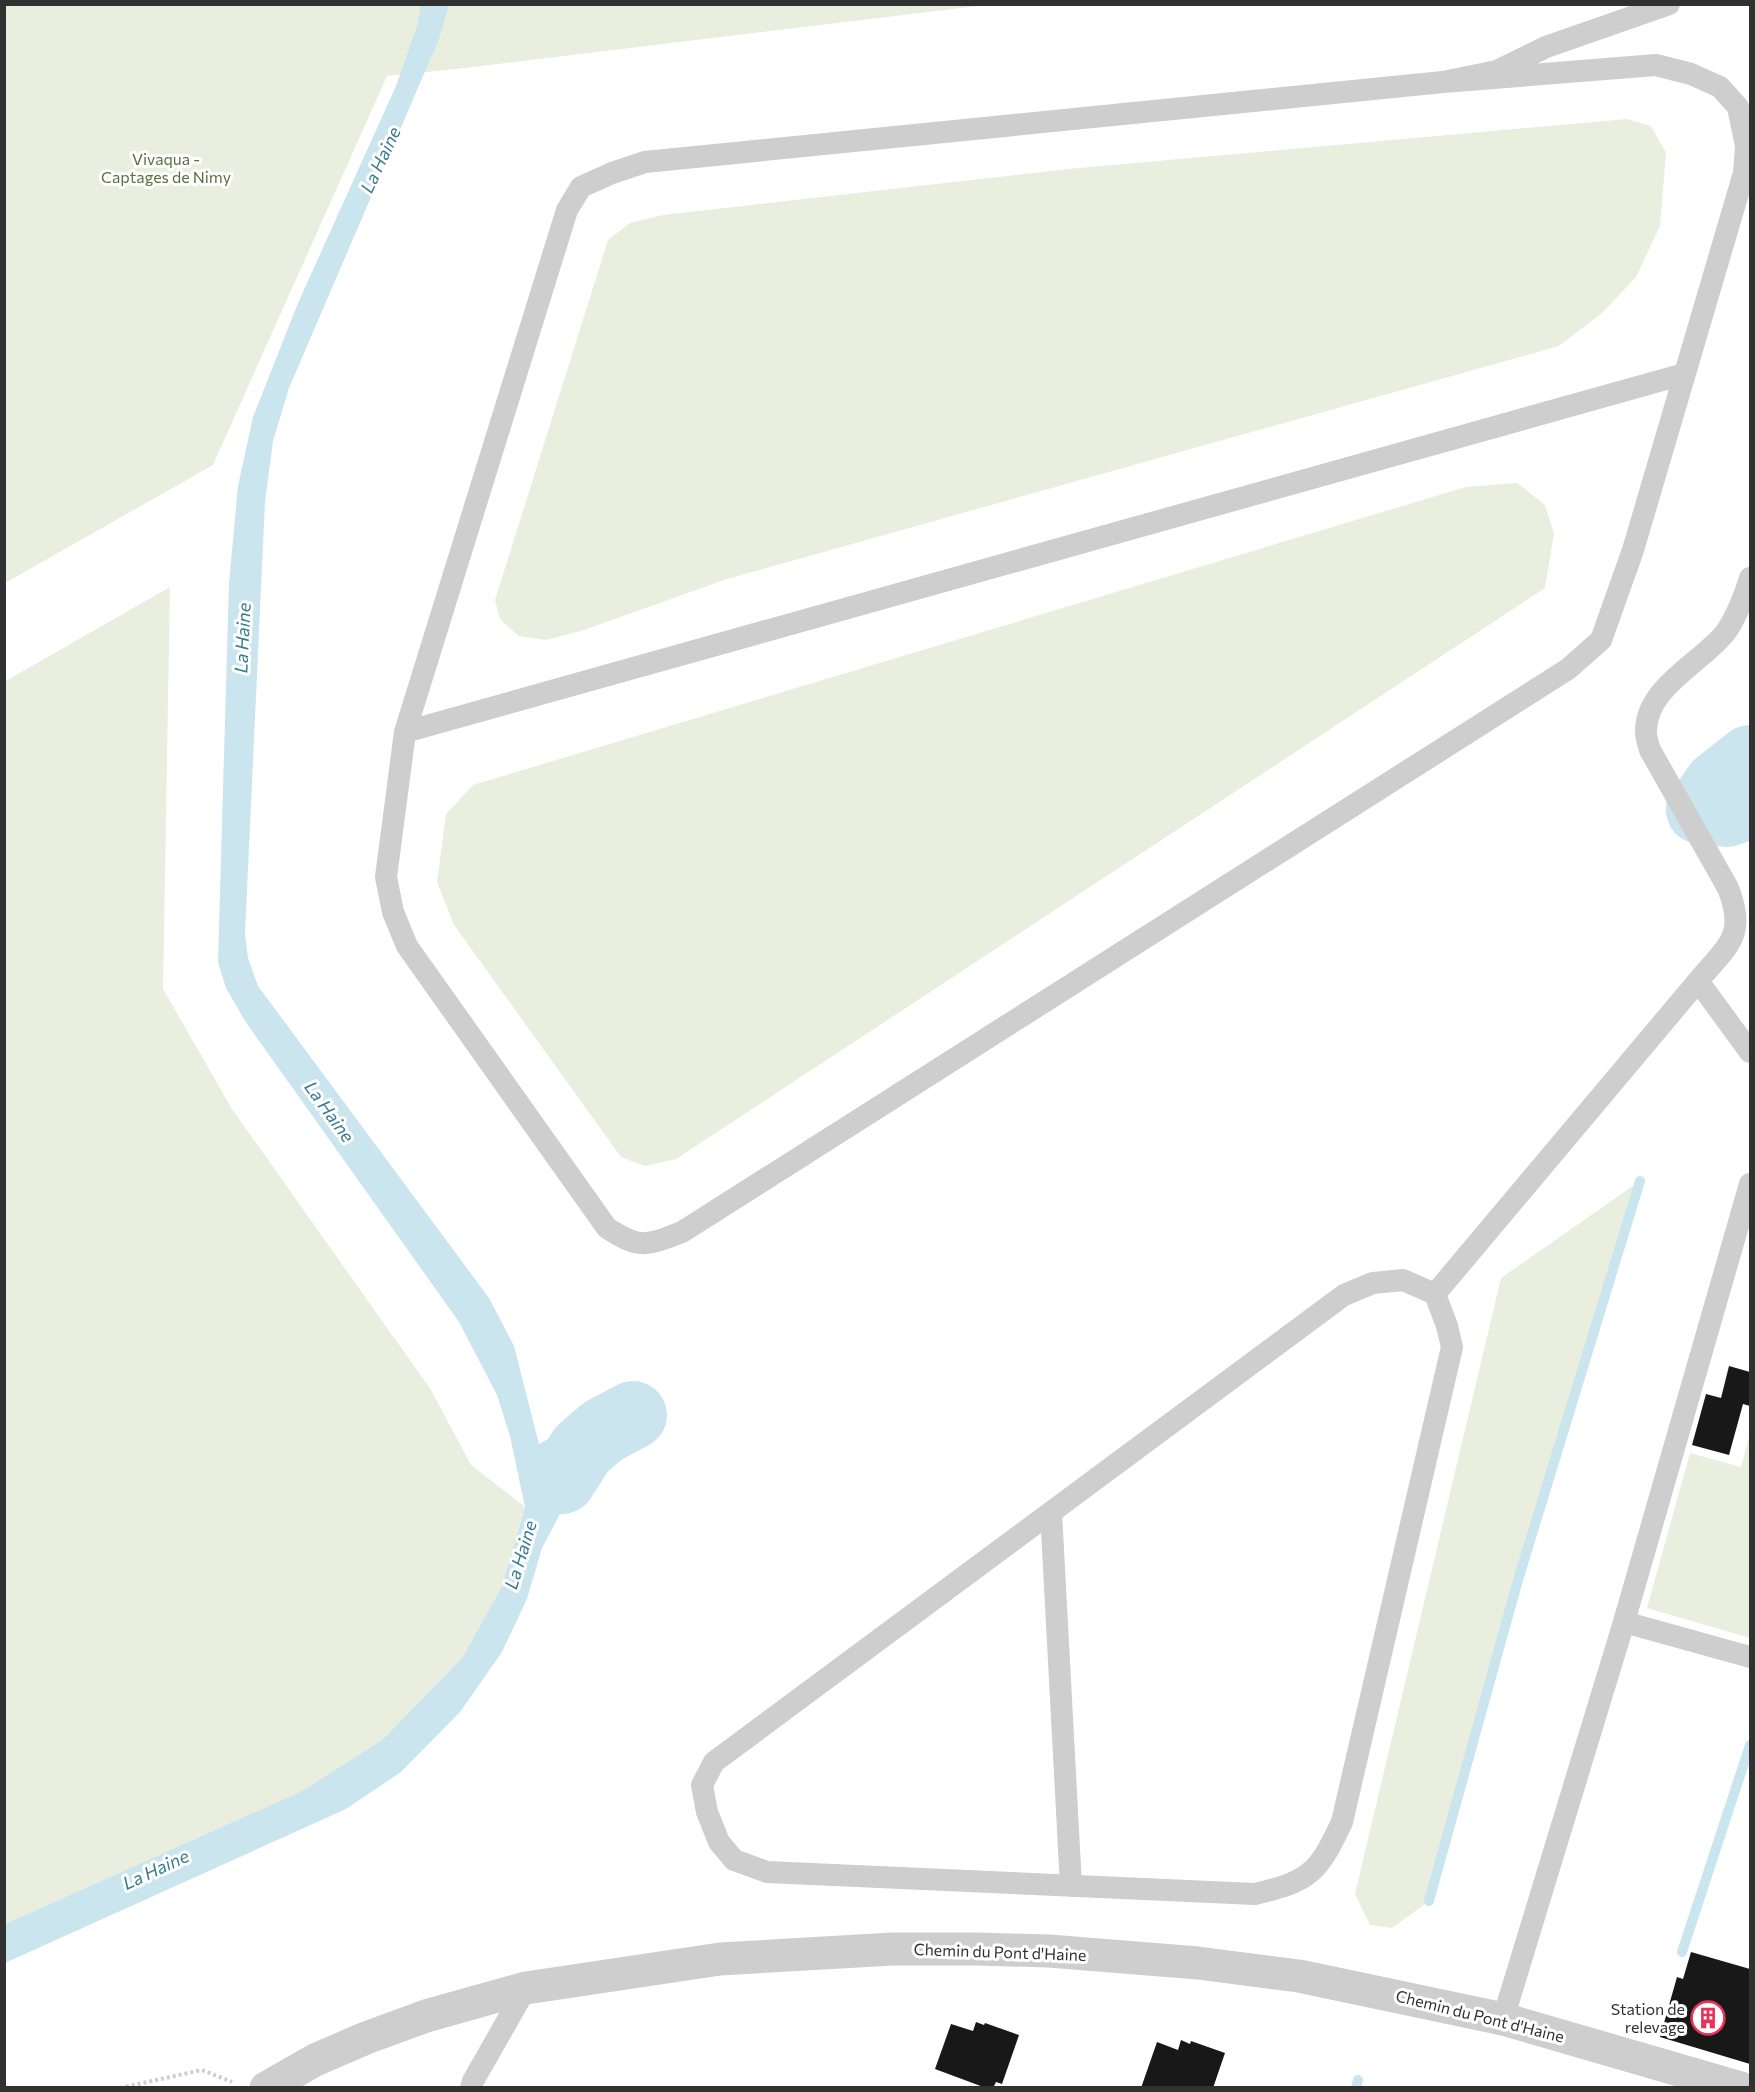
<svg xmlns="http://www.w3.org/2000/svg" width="1755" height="2092" viewBox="0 0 1755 2092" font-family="Commissioner,sans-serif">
  <rect width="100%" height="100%" fill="#fff"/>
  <path fill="#e9eedf" d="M 5,5 L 986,5 L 456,69 L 387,76 L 213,465 L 5,583 Z
    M 1627,119 L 1651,126 L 1666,153 L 1660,226 L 1636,277 L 1602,313 L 1559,346 L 727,579 L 581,631 L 546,640 L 519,636 L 500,619 L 495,600 L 608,240 L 630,223 L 663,215 L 1068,169 Z
    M 1517,483 L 1545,505 L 1554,533 L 1545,588 L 676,1159 L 645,1166 L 621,1157 L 454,925 L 437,882 L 446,814 L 473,785 L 1466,487 Z
    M 170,587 L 163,989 L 232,1109 L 431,1390 L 471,1465 L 525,1507 L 502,1586 L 462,1658 L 382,1740 L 302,1791 L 5,1924 L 4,682 Z
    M 1640,1181 L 1429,1901 L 1392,1928 L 1370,1925 L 1355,1894 L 1501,1278 Z
    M 1750,1433 L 1750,1638 L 1647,1608 L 1690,1453 L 1741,1467 Z"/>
  <path fill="#cbe5ee" d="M 421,5 L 449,5 L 439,39 L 289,388 L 273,441 L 265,502 L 245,934 L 248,958 L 258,986 L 489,1298 L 514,1346 L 539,1444 L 621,1399 L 633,1438 L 594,1472 L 569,1497 L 542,1548 L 527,1599 L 502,1652 L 460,1712 L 401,1772 L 346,1809 L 5,1963 L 5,1924 L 302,1791 L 382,1740 L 462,1658 L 502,1586 L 525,1507 L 510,1436 L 497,1395 L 459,1322 L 245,1021 L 226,988 L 218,962 L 229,583 L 238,486 L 253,417 L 298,303 L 396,86 L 417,26 Z"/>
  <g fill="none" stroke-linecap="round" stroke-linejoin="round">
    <path stroke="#cbe5ee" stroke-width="10" d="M 1429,1901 L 1518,1580 L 1640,1181
      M 1682,1952 L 1750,1745
      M 1356,2088 L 1358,2080"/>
    <path stroke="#cbe5ee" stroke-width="68" d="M 1750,759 L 1717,785 L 1700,810 L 1727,813 L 1750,805
      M 562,1480 L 582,1449 L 603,1431 L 633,1415"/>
  </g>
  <path fill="#181818" d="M 1729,1366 L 1750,1372 L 1750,1406 L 1743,1404 L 1729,1455 L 1692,1445 L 1706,1394 L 1721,1398 Z
    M 1691,1952 L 1750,1969 L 1750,2064 L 1660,2037 L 1677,1977 L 1683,1979 Z
    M 976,2022 L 984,2025 L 985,2023 L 1019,2035 L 1002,2084 L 996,2082 L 993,2088 L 986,2088 L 935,2069 L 951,2024 L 973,2031 Z
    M 1181,2040 L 1190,2044 L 1191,2041 L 1225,2053 L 1213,2088 L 1141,2088 L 1157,2042 L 1178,2050 Z"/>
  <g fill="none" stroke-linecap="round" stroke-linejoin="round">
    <path stroke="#cecece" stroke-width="4" stroke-dasharray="3 3" stroke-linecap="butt" d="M 120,2088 L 202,2070 L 232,2082"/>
    <path stroke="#cecece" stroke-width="22" d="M 1443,82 L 1656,65 L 1691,74 L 1720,87 L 1738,107 L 1746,146 L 1744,173 L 1633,550 L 1601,640 L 1568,669 L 682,1232 C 646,1246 640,1249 607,1228 L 407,946 L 393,912 L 386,877 L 405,732 L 567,210 L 581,187 L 612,173 L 645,162 L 1443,82 L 1497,71 L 1546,47 L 1669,4
      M 405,732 L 1684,374
      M 1698,981 L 1750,1052
      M 1403,1280 L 1435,1294 L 1447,1326 L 1452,1347 L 1342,1822 C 1318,1873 1310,1881 1255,1894 L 767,1872 L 734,1860 L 719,1842 L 707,1812 L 702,1785 L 714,1762 L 1344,1295 L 1373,1283 Z
      M 1435,1294 L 1698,981 C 1728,945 1747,936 1728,888 L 1650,750 C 1648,744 1646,738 1646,732 C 1645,688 1701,663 1725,633 C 1735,620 1745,595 1750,578
      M 1051,1512 L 1071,1886
      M 1624,1622 L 1750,1657
      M 1503,2019 L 1624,1622 L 1750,1184
      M 471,2088 L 473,2081 L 526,1988"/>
    <path stroke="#cecece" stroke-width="33" d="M 266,2088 L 315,2060 L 366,2038 L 426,2016 L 526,1988 L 720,1959 L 893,1949 L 976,1949 L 1049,1951 L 1198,1963 L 1299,1976 L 1503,2019 L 1741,2088"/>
  </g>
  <defs>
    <symbol id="building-ring" viewBox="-11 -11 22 22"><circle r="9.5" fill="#fff" stroke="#ea315a" stroke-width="1.5"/><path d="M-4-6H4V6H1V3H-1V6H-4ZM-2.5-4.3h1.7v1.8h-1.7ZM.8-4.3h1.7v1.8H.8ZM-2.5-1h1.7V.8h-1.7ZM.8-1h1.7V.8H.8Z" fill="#ea315a"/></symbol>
  </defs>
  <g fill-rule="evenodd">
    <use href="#building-ring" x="1689" y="1999" width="38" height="38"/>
  </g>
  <g text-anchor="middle" stroke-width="6" stroke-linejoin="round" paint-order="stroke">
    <g font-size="16" fill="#5b6f3c" stroke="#fff">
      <text x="166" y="165">Vivaqua -<tspan x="166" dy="18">Captages de Nimy</tspan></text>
    </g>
    <g font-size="16" fill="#313131" stroke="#fff">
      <text transform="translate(1000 1952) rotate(2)" y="6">Chemin du Pont d'Haine</text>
      <text transform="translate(1480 2016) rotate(14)" y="6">Chemin du Pont d'Haine</text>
    </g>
    <g font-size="16" fill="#313131" stroke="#fff" text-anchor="end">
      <text x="1685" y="2015">Station de<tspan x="1685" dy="18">relevage</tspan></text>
    </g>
    <g font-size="18" font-style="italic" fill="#3a7b8f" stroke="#fff">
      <text transform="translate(381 160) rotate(-65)" y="6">La Haine</text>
      <text transform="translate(243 638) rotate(-87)" y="6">La Haine</text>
      <text transform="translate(329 1112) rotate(54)" y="6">La Haine</text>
      <text transform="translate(521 1555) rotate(-73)" y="6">La Haine</text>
      <text transform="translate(156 1870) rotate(-25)" y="6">La Haine</text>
    </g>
  </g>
  <rect width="1755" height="2092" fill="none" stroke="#313131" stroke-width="12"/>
</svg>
